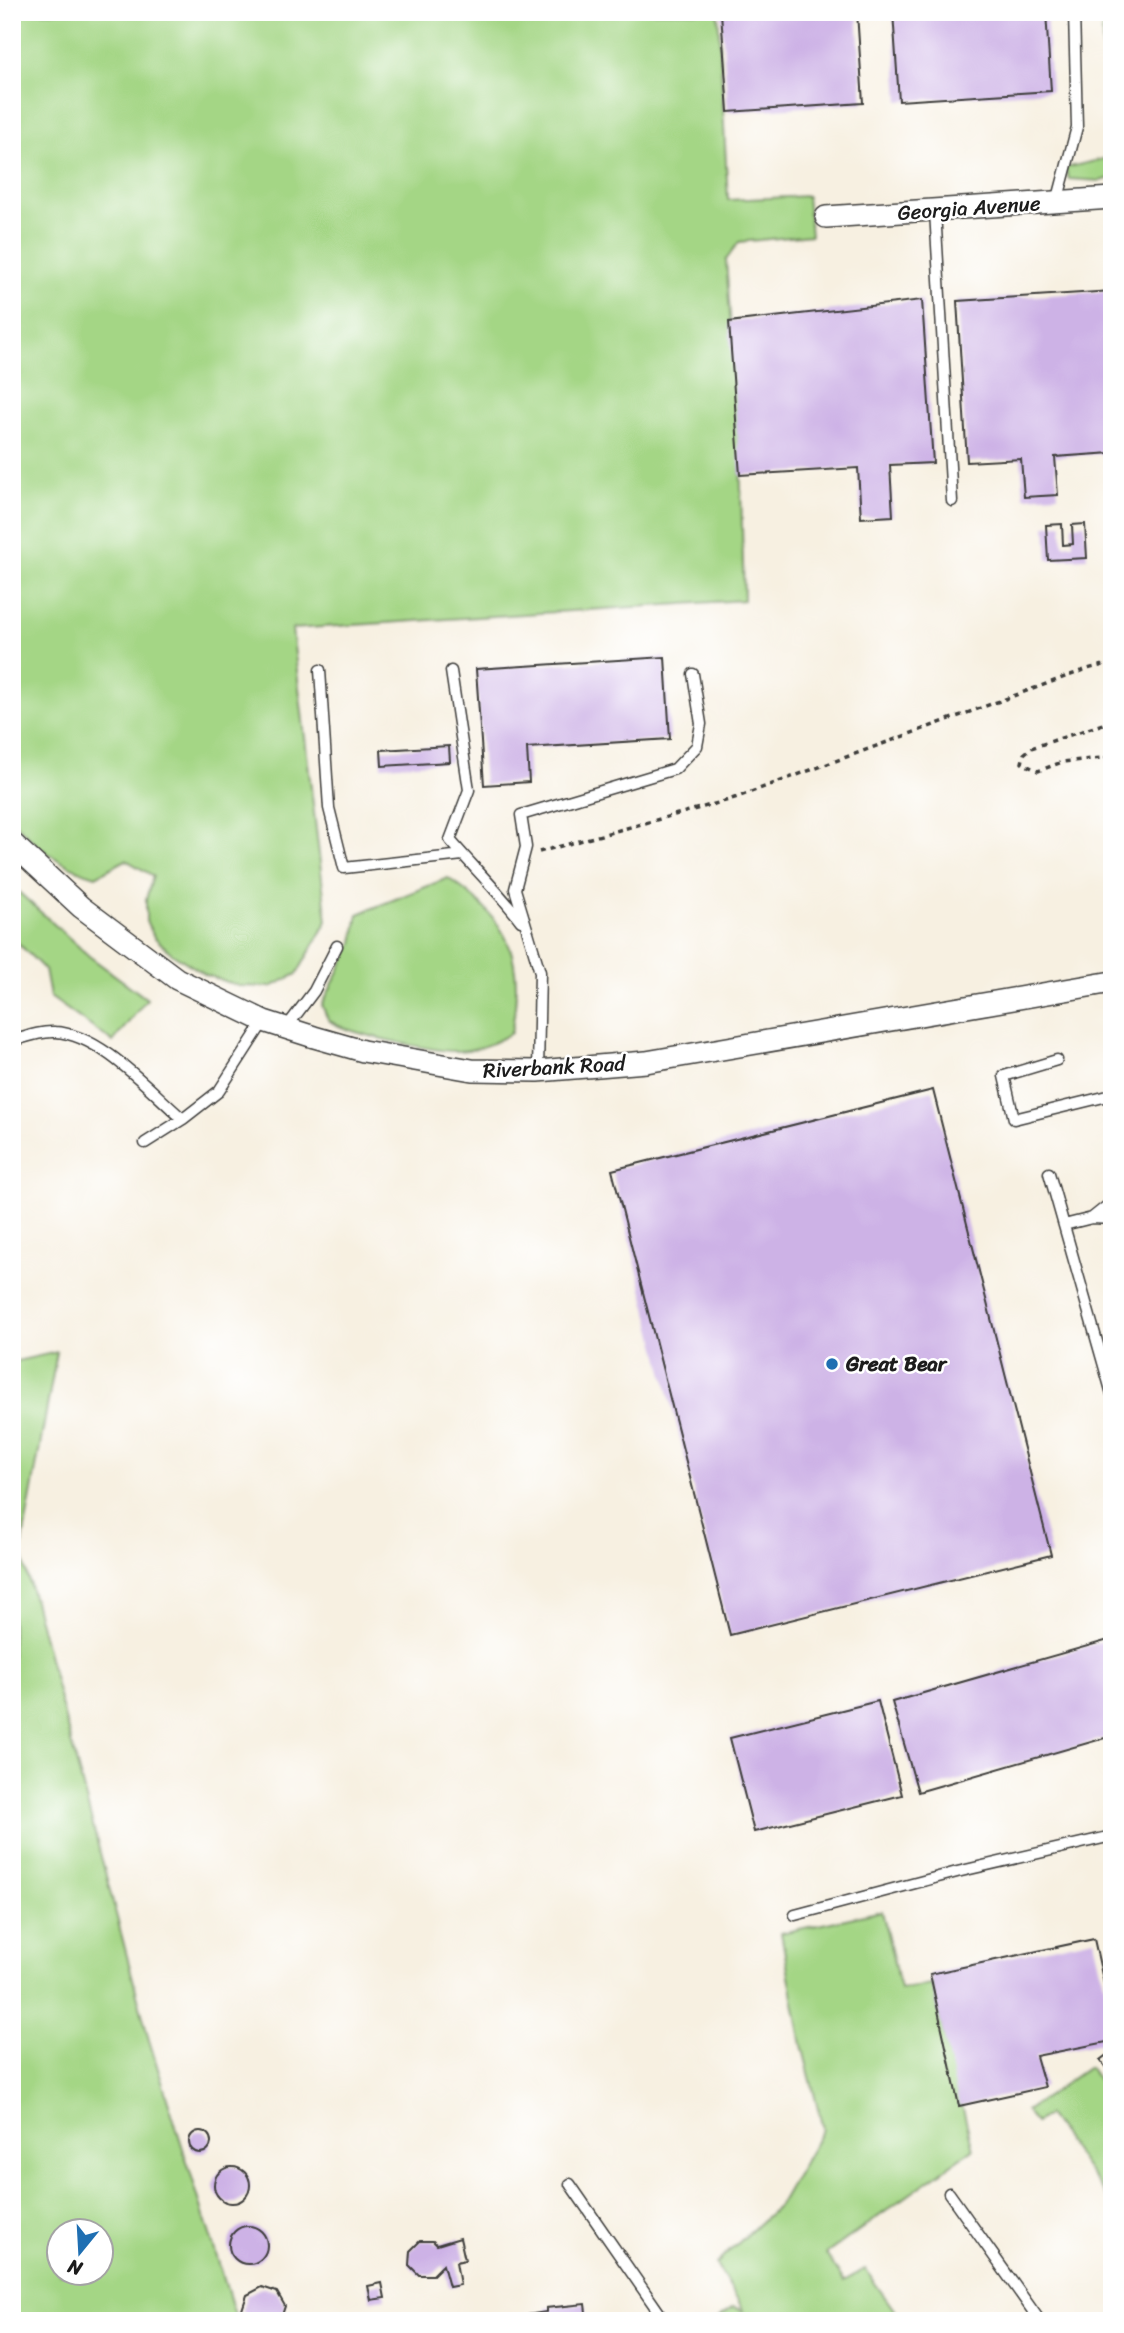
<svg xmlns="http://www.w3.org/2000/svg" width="1124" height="2333" viewBox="0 0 1124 2333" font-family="Sriracha,sans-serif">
  <rect width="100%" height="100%" fill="#fff"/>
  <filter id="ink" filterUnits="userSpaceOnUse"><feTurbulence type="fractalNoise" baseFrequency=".0143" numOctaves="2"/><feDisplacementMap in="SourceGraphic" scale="14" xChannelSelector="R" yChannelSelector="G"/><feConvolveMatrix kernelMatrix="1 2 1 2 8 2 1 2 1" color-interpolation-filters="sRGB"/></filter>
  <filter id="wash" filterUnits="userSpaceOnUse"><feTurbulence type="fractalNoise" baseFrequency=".00686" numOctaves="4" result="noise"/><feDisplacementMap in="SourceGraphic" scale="28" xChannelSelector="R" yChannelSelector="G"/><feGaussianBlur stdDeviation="1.57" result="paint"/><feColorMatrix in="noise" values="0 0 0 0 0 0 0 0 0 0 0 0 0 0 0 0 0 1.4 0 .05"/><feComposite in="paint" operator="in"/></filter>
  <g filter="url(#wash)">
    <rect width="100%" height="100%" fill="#f7f0e1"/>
    <path fill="#a4d685" stroke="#607950" stroke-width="2" fill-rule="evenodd" d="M 12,12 L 718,12 L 728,200 L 807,196 L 811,235 L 739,242 L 726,260 L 740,453 L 744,600 L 292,629 L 327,921 L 297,974 L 271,987 L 239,986 L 206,975 L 170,952 L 154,937 L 146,921 L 146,899 L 153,876 L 126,860 L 96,876 C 60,866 36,847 12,819 Z
      M 1101,12 L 1112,12 L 1112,178 L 1100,181 L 1069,179 L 1065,168 L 1108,158 Z
      M 448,878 C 510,920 526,959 511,1033 C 494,1044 476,1051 455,1051 C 435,1051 341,1033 329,1020 C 326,1017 324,1009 322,1005 L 353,943 L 358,914 Z
      M 12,886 L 89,956 L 147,999 L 113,1042 L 50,997 L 45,970 L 12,937 Z
      M 57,1352 L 21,1551 L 149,2040 L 237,2321 L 12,2321 L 12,1362 ZM 60,2232 L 102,2232 L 102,2274 L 60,2274 Z
      M 882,1911 L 900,1989 L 932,1985 L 973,2149 L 826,2254 L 844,2281 L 865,2269 L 902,2321 L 715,2321 L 733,2307 L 744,2311 L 716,2264 L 780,2204 L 823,2129 L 802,2045 L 781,1933 Z
      M 1089,2067 L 1112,2099 L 1112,2204 L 1048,2115 L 1036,2123 L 1026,2111 Z"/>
    <g id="blocks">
      <path fill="#cdb2e6" d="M 721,12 L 857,12 L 863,103 L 728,112 Z
        M 893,12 L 1046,12 L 1051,91 L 899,101 Z
        M 1112,291 L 1112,453 L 1055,457 L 1058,495 L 1024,497 L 1021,459 L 967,462 L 957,301 Z
        M 922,300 L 933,463 L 890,465 L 893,516 L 861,518 L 858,468 L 740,475 L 729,322 Z
        M 1062,524 L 1063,545 L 1073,544 L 1072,525 L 1085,524 L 1087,558 L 1048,560 L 1046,525 Z
        M 665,657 L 670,739 L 527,748 L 529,782 L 484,785 L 476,669 Z
        M 449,746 L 450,762 L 382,766 L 381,750 Z
        M 933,1090 L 1051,1555 L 730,1635 L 612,1170 Z
        M 1112,1639 L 1112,1736 L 918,1792 L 892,1702 Z
        M 878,1701 L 902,1795 L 754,1832 L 730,1738 Z
        M 1094,1939 L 1112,2020 L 1112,2041 L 1036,2056 L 1045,2087 L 959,2106 L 930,1974 Z
        M 1112,2051 L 1112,2076 L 1100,2060 Z
        M189 2142a11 11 0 1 1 22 0a11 11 0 1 1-22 0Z
        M214 2185a18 18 0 1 1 36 0a18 18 0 1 1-36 0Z
        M229 2245a19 19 0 1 1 38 0a19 19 0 1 1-38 0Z
        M 460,2238 L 465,2260 L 456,2262 L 460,2285 L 449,2287 L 443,2265 L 433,2275 L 419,2275 L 409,2265 L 410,2251 L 420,2241 L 433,2241 L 437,2245 Z
        M 382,2283 L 385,2298 L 371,2300 L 368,2286 Z
        M 262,2287 L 277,2292 L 285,2306 L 280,2321 L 247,2321 L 242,2310 L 247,2295 Z
        M 585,2304 L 587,2321 L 489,2321 L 546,2312 L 546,2308 Z"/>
    </g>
  </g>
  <g filter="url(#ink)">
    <use href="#blocks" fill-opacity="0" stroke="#3d3c3a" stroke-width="2"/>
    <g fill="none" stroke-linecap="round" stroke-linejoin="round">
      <defs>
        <path id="service" d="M 1057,202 L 1077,127 L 1074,12
          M 935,211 L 952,501
          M 320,670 L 329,808 L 344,868 L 463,855
          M 451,671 L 469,790 L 450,840 C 474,868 499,892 521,921
          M 286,1028 L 314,991 L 337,946
          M 12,1041 C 26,1037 40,1031 55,1032 C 101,1034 149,1090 183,1119
          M 1057,1060 L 1004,1076 L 1014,1119 L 1112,1095
          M 538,1071 L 540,972 L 515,889 L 526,847 L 521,815 L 675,769 L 697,746 L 701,724 L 693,674
          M 145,1143 L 183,1119 L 219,1091 L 264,1021
          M 1049,1173 L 1112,1394
          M 1092,1218 L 1112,1202
          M 1064,1225 L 1092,1218 L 1112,1219
          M 795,1915 L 957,1872 L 1112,1836
          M 570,2184 L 665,2321
          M 949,2193 L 1040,2321"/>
        <path id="minor" d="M 826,217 L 1112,198
          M 12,843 L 81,907 L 177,979 L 264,1021 L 314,1037 L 363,1051 L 472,1070 L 538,1071 L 646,1062 L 1112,982"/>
      </defs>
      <use href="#service" stroke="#3d3c3a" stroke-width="13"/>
      <use href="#minor" stroke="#3d3c3a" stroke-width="24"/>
      <path stroke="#3d3c3a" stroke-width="3.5" stroke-dasharray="5 5" stroke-linecap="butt" d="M 1112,721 L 1031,748 L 1024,754 L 1022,763 L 1038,771 L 1062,762 L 1112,757
        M 539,852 L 729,800 L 1087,669 L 1112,663"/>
      <use href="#service" stroke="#fff" stroke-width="10"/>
      <use href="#minor" stroke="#fff" stroke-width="21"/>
    </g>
  </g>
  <circle fill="#1f6fb2" stroke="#fff" stroke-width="2.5" cx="832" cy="1364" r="7"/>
  <g text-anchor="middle" stroke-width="5" stroke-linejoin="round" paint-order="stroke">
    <g font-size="21" fill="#1c1c1c" stroke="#fff">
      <text transform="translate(969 208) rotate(-4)" y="7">Georgia Avenue</text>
      <text transform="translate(554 1067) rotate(-3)" y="7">Riverbank Road</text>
    </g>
    <g font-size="21" font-weight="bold" fill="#1c1c1c" stroke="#fff" text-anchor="start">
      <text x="846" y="1371">Great Bear</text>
    </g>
  </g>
  <rect width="1124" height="2333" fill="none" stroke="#fff" stroke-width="42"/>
  <g transform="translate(80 2252) rotate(198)"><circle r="33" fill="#ffffff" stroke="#a4a4a4" stroke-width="2"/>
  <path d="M0-5L12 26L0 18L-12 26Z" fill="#1f6fb2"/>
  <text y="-10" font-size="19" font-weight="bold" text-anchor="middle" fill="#1c1c1c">N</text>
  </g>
</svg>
